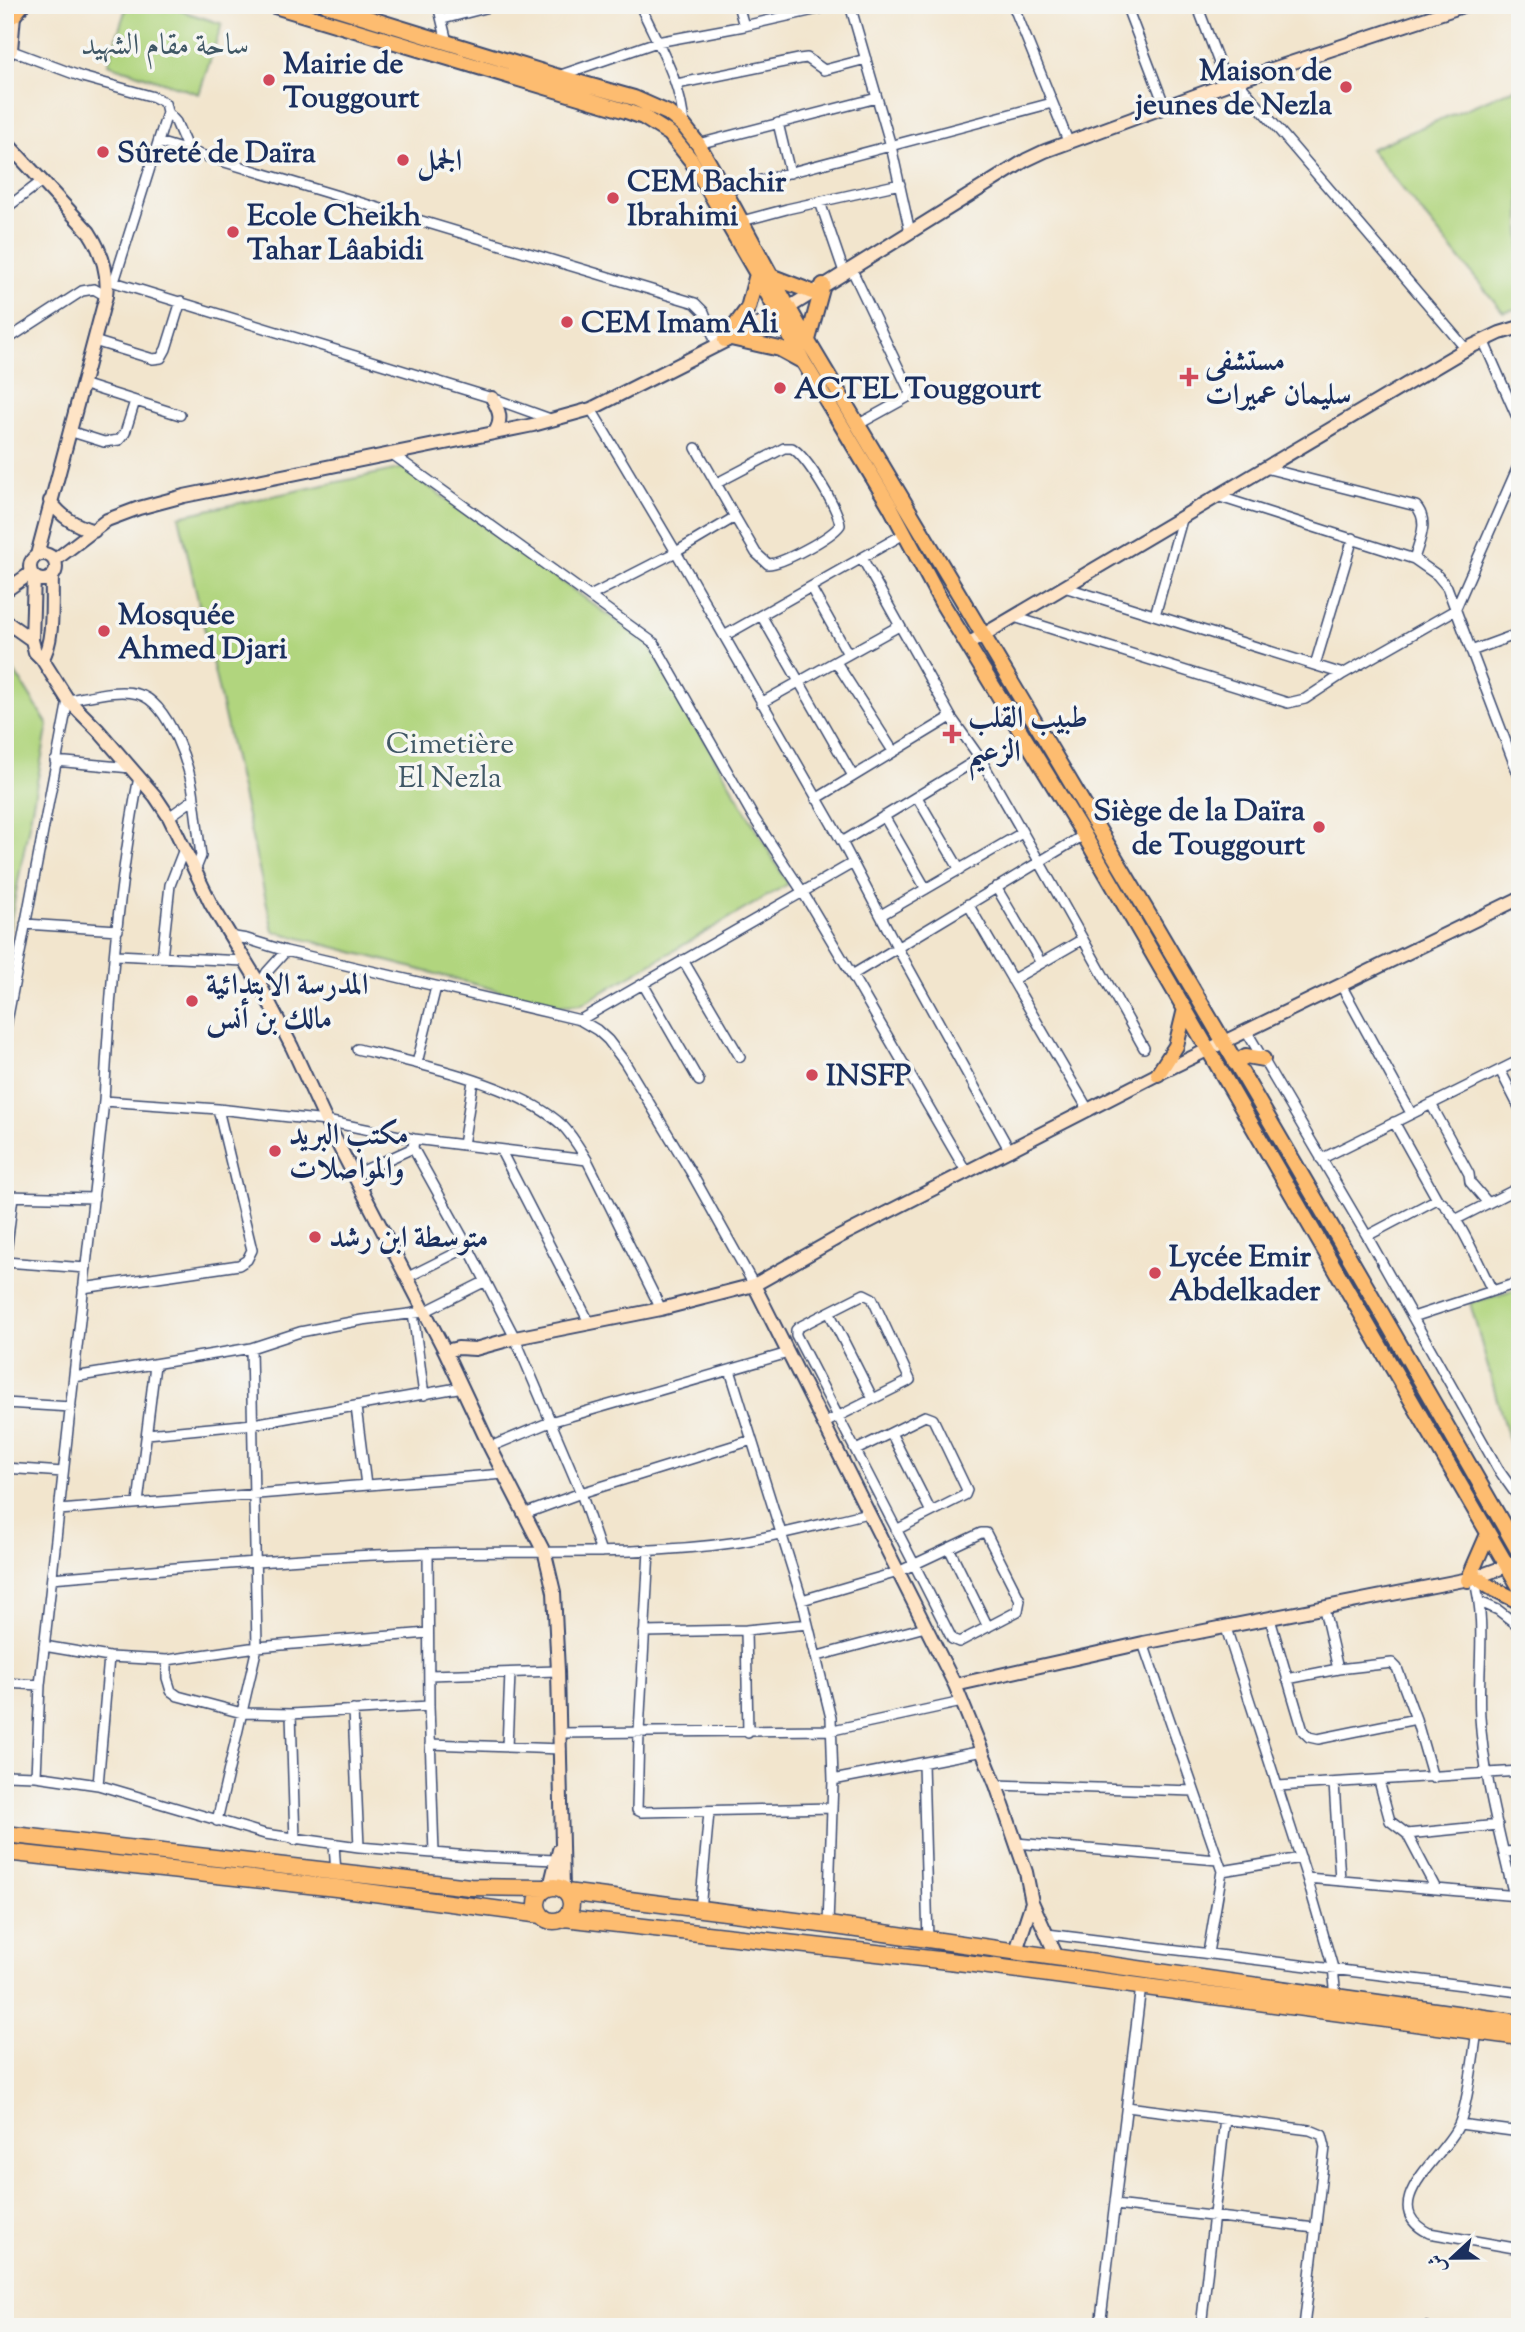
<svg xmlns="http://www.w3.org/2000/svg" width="1525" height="2332" viewBox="0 0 1525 2332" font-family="'Sorts Mill Goudy',Amiri,serif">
  <rect width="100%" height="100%" fill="#f6f6f2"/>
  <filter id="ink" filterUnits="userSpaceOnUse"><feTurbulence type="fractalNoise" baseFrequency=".0143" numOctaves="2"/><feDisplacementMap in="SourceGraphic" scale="14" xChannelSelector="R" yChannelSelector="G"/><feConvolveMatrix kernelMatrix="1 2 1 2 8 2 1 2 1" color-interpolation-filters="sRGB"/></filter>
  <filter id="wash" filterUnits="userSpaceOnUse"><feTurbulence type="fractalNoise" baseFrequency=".00686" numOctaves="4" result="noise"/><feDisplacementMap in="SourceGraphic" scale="28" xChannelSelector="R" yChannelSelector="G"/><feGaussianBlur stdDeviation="1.57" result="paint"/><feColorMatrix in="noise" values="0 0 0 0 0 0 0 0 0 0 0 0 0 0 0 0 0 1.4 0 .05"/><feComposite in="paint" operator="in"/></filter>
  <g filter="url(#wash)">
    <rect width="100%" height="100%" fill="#f2e5cd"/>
    <path fill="#b1d57e" stroke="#66826e" stroke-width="2" d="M 127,5 L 163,5 L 222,24 L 199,94 L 108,64 Z
      M 1520,86 L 1520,308 L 1503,312 L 1370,149 Z
      M 403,468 L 649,644 L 788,884 L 582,1004 L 557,1006 L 273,931 L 179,516 Z
      M 5,656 L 48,725 L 5,950 Z
      M 1520,1289 L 1520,1451 L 1512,1453 L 1470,1303 Z"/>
  </g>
  <g filter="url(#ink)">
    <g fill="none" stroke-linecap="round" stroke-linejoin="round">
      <defs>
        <path id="street" d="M 438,5 L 447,42
          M 640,5 C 659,47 681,80 684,126
          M 738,5 L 744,26
          M 850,5 L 891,146 L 910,232
          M 1013,5 L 1068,141
          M 1126,5 L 1165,107
          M 1197,5 L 1227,84
          M 443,19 L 497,5
          M 7,49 L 82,77 L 154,97 L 165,103 L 167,112 L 165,120 L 114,282 L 109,280
          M 558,76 L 657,42 L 744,26 L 836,5
          M 1237,81 L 1466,349
          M 677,84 L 799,59 L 807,58 L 824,70 L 866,59
          M 167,112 L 176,122 L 189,152
          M 778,123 L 790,173
          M 158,142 L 695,303 L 704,312 L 717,345
          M 698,144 L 877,98
          M 724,190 L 1052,103
          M 820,202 L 844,272
          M 5,209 L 42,181
          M 742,221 L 787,209 L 900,184
          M 851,268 L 910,392 L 908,397 L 859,424
          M 114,282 L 492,398 L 553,420
          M 1483,340 L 1520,424
          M 5,341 L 82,291 L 94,289 L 106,296
          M 94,341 L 153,359 L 161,358 L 166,349 L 181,301
          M 82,384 L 180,415
          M 591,409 L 676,552 L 842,842 L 897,947 L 1010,1151
          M 69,431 L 104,442 L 119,440 L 125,433 L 135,401
          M 392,454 L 654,643 L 754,818 L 802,891 L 852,975
          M 1265,468 L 1416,506 C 1430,522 1419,541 1414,559
          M 717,483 L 784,448 L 792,448 C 807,457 838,508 840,525 C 832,537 782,564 768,564 L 756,553 L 735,517
          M 1217,496 L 1414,559 L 1437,575 L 1447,587 L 1520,779
          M 862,558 L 951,717 L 980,758 L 1039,861 L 1144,1048
          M 1064,587 L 1343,674 L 1455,610 L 1520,462
          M 811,588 L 848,654
          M 590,596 L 676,552 L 735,517 L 696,448
          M 761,615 L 853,776
          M 1155,615 L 1183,516
          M 1014,617 L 1288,703 L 1305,699 L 1343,674
          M 724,636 L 904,534
          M 1471,651 L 1520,633
          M 836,662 L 893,751
          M 1315,665 L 1353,538
          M 761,703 L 899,626
          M 55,761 L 131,768
          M 917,797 L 960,870
          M 194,799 L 201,856 L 195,871
          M 816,799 L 951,717
          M 884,816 L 926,889
          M 842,842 L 980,758
          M 996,887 L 1041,963
          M 968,904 L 1089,1111
          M 881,915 L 1022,833
          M 25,924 L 118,930
          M 229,936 L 247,939 L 286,951 L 580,1020 L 597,1030 L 608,1040 L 624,1061 L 692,1174 L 754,1285
          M 116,955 L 244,961
          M 162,958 L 170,885 L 184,849
          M 683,960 L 740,1057
          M 1012,980 L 1083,939
          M 643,984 L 699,1081
          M 260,985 L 267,972 L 286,951
          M 1341,985 L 1411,1113
          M 580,1020 L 853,863
          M 5,1032 L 68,700 C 89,697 117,688 138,694 C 169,702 192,771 194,799 L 169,817
          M 1247,1032 L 1367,1236 L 1498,1469 L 1520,1500
          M 357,1049 C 416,1063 517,1084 562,1125 C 572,1135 580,1149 587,1160
          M 417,1063 L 436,987
          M 1500,1070 L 1520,1109
          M 104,1101 L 218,1109 L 326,1121 L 414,1139 L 587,1160 L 661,1309
          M 1431,1104 L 1469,1174 L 1470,1182 L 1488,1203
          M 1394,1122 L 1437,1199 C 1457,1210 1480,1268 1492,1290
          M 414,1139 L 413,1148 L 468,1247 L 515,1338 L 581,1493 L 601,1552
          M 463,1145 L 473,1081
          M 501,1151 L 589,1322
          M 1321,1159 L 1520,1060
          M 967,1173 L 852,975 L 1084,835
          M 354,1175 L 413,1148
          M 5,1196 L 94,1198
          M 1455,1220 L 1520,1187
          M 1367,1236 L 1437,1199
          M 5,1262 L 86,1268
          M 5,1262 L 13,1196
          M 406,1278 L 468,1247
          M 83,1288 L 239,1265 L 247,1260 L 252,1250 L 218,1109
          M 829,1312 L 873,1399
          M 413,1313 L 424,1395
          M 1413,1317 L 1520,1282
          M 730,1370 L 802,1600 L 831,1718 L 833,1780 L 828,1925
          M 74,1377 L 251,1348
          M 5,1403 L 71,1407
          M 356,1407 L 366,1485
          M 891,1433 L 931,1512
          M 147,1434 L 253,1424 L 463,1387
          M 490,1447 L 550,1422 L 788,1353
          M 856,1450 L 925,1416 L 933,1419 L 967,1490 L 965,1495 L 896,1530
          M 5,1468 L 63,1472
          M 138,1503 L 155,1365
          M 59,1510 L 504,1474
          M 524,1514 L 581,1493 L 752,1440
          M 949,1548 L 988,1627
          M 649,1550 L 639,1732 L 637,1810 L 641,1812 L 832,1808
          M 428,1553 L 429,1706 L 434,1853
          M 52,1578 C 176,1568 301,1557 427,1553 C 531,1550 635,1557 739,1542 C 782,1535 825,1523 868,1513
          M 1474,1578 C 1487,1623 1477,1671 1480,1717 C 1483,1773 1501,1841 1514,1896
          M 802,1600 L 898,1572 L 981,1533 L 986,1533 L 1020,1600 L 1018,1611 L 959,1642 L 952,1639 C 901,1537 848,1436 796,1335 L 796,1330 L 799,1327 L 864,1294 L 872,1298 L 910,1380 L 907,1382 L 823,1424
          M 1480,1602 L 1498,1610 L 1520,1627
          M 1324,1609 L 1338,1669
          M 1270,1619 L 1303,1731 L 1309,1737 L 1318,1739 L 1416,1719
          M 1226,1628 L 1307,1878 L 1333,1968 L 1336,1997
          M 746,1630 L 748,1733
          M 644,1632 L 746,1630 L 808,1624
          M 1143,1643 L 1222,1871 L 1208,1953
          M 44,1646 L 109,1657 L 167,1660 L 257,1647 L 428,1633
          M 818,1656 L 925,1627
          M 167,1660 L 167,1678 L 171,1691 L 178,1696 L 242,1713 L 291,1714 L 429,1706
          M 429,1675 L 558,1671
          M 1287,1679 L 1338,1669 L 1392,1663 L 1397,1668 L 1416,1719 L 1433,1778
          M 5,1683 L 40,1685
          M 353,1710 L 359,1847 L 482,1857 L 556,1860
          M 291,1714 L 295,1840
          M 560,1733 L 833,1730 L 962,1702
          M 430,1744 L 561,1749
          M 507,1747 L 510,1673
          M 923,1763 L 928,1941
          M 5,1775 L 36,1776 L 98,1785 L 265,1834 L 359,1847
          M 36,1776 L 40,1685 L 104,1101 C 110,993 118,884 139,777
          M 833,1780 L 983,1751
          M 1379,1781 L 1390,1821 L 1407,1834 L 1435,1887
          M 1334,1783 L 1340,1880
          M 98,1785 L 109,1657
          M 996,1785 L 1194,1791
          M 1278,1786 L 1520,1771
          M 217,1821 L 257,1647 L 251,1348 L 300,1332 L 362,1320 L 424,1312 L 486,1281
          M 1407,1834 L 1498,1825
          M 1016,1843 L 1218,1860
          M 334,1844 L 336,1874
          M 1504,1852 L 1520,1851
          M 1222,1871 L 1301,1858
          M 1307,1878 L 1518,1896
          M 700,1910 L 709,1812
          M 1047,1934 L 1520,1992
          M 1477,2031 C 1473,2057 1469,2098 1460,2122 C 1449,2154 1372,2204 1429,2233 L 1520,2249
          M 1127,2107 L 1310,2130 L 1322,2135 L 1325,2147 L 1304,2327
          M 1460,2124 L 1520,2132
          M 1115,2205 L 1315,2228
          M 1100,2327 L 1141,1986
          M 1201,2327 L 1225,2119
          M 1410,2327 L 1426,2327"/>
        <path id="secondary" d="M 5,58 L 11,50 L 14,15
          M 5,141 L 89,232 C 102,252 109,272 106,296 L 37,555
          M 492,398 C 499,410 503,419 495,432
          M 50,501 C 62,517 74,525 94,531
          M30 567a13 13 0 1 1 26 0a13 13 0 1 1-26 0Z
          M 55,560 L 107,520 L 139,508 L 184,496 L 533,425 L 591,409 L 777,315 L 1026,160 L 1045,151 L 1227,84 L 1466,5
          M 34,576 L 32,640 L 35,652 L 42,659 L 68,700 L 98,730 L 155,796 L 169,817 L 211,904 L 260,985 L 292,1047 L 326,1121 L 445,1351 L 490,1447 L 545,1554 L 554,1592 L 558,1671 L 563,1889
          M 5,591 L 31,573
          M 5,621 L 32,640
          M 968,644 L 1466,349 L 1500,333 L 1520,327
          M 42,659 C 55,641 51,599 52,577
          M 754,1285 L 955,1685 L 996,1785 L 1026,1872 L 1032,1902 L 1057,1957
          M 445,1351 L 458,1348 L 475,1349 L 515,1338 L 661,1309 L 754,1285 L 839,1237 L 1158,1074 L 1520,898
          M 955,1685 L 1143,1643 L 1474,1578 L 1520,1561
          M 550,1887 L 559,1850
          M 1016,1951 L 1032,1902"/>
        <path id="primary" d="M 271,5 L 626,111 L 643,117 L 670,134 L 691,160 L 757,274 L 803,361 L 890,506 L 942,603 L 1084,835 L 1520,1588
          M 326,5 L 556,76 L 634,98 L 668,113 L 684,126 L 698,144 C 736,208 768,274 806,338 C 1047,741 1287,1145 1520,1554
          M 5,18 L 14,15 L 22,5
          M 773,277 L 812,292
          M 731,338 L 780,349 L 802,361
          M 725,340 L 748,308 L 757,274
          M 808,340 L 823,285
          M 1235,1063 L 1246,1056 L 1263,1059
          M 1158,1074 L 1176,1046 L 1185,1009
          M 1477,1578 L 1490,1587 L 1520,1602
          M 1468,1580 L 1488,1534"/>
        <path id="highway" d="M 5,1834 L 470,1887 L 546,1888
          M 5,1852 L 336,1888 L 541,1915
          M537 1904a17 17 0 1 1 34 0a17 17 0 1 1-34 0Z
          M 566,1892 L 828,1925 L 1520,2023
          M 564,1918 L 966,1963 L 1520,2037"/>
      </defs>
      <use href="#street" stroke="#3b4a6f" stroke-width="12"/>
      <use href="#secondary" stroke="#3b4a6f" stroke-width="16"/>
      <use href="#primary" stroke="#3b4a6f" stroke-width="18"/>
      <use href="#highway" stroke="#3b4a6f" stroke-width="19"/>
      <use href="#street" stroke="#fff" stroke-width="9"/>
      <use href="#secondary" stroke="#fee4c6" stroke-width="12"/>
      <use href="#primary" stroke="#fdbc70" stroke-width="14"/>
      <use href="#highway" stroke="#fdbc70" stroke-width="16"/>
    </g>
  </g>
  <g fill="#d1495b" stroke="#f6f6f2" stroke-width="2.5">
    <circle cx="269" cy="80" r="7"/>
    <circle cx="1346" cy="87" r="7"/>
    <circle cx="103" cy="152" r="7"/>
    <circle cx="403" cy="160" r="7"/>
    <circle cx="613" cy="198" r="7"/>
    <circle cx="233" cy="232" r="7"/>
    <circle cx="567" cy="322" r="7"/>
    <path d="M1185.5 366.5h7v7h7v7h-7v7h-7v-7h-7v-7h7z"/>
    <circle cx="780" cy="388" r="7"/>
    <circle cx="104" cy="631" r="7"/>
    <path d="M948.5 723.5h7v7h7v7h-7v7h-7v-7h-7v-7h7z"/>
    <circle cx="1319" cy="827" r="7"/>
    <circle cx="192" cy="1001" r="7"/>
    <circle cx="812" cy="1075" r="7"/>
    <circle cx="275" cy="1151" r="7"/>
    <circle cx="315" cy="1237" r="7"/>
    <circle cx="1155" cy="1273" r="7"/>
  </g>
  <g text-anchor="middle" stroke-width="7" stroke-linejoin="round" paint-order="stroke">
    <g font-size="30" fill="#405866" stroke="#f6f6f2">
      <text x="165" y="54">ساحة مقام الشهيد</text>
      <text x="450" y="753">Cimetière<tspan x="450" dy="34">El Nezla</tspan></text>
    </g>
    <g font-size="30" font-weight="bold" fill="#1b2f5e" stroke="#f6f6f2" text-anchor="start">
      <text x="283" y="73">Mairie de<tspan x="283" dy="34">Touggourt</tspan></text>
      <text x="1332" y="80" text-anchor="end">Maison de<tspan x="1332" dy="34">jeunes de Nezla</tspan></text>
      <text x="117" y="162">Sûreté de Daïra</text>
      <text x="417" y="170">الجمل</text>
      <text x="627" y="191">CEM Bachir<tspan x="627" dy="34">Ibrahimi</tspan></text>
      <text x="247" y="225">Ecole Cheikh<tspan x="247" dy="34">Tahar Lâabidi</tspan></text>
      <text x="581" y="332">CEM Imam Ali</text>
      <text x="1205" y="370">مستشفى<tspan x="1205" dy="34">سليمان عميرات</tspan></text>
      <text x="794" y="398">ACTEL Touggourt</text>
      <text x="118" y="624">Mosquée<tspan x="118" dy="34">Ahmed Djari</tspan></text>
      <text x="968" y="727">طبيب القلب<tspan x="968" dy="34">الزعيم</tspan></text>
      <text x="1305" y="820" text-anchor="end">Siège de la Daïra<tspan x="1305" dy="34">de Touggourt</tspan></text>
      <text x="206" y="994">المدرسة الابتدائية<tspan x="206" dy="34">مالك بن أنس</tspan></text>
      <text x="826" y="1085">INSFP</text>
      <text x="289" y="1144">مكتب البريد<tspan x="289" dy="34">والمواصلات</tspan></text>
      <text x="329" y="1247">متوسطة ابن رشد</text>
      <text x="1169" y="1266">Lycée Emir<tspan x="1169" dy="34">Abdelkader</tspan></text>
    </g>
  </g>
  <rect width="1525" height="2332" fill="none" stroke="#f6f6f2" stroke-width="28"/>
  <g transform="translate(1452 2258) rotate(248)" stroke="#f6f6f2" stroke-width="5" paint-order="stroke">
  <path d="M0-5L12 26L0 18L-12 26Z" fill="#1b2f5e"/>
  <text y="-10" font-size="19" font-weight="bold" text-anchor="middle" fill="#1b2f5e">ش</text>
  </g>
</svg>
